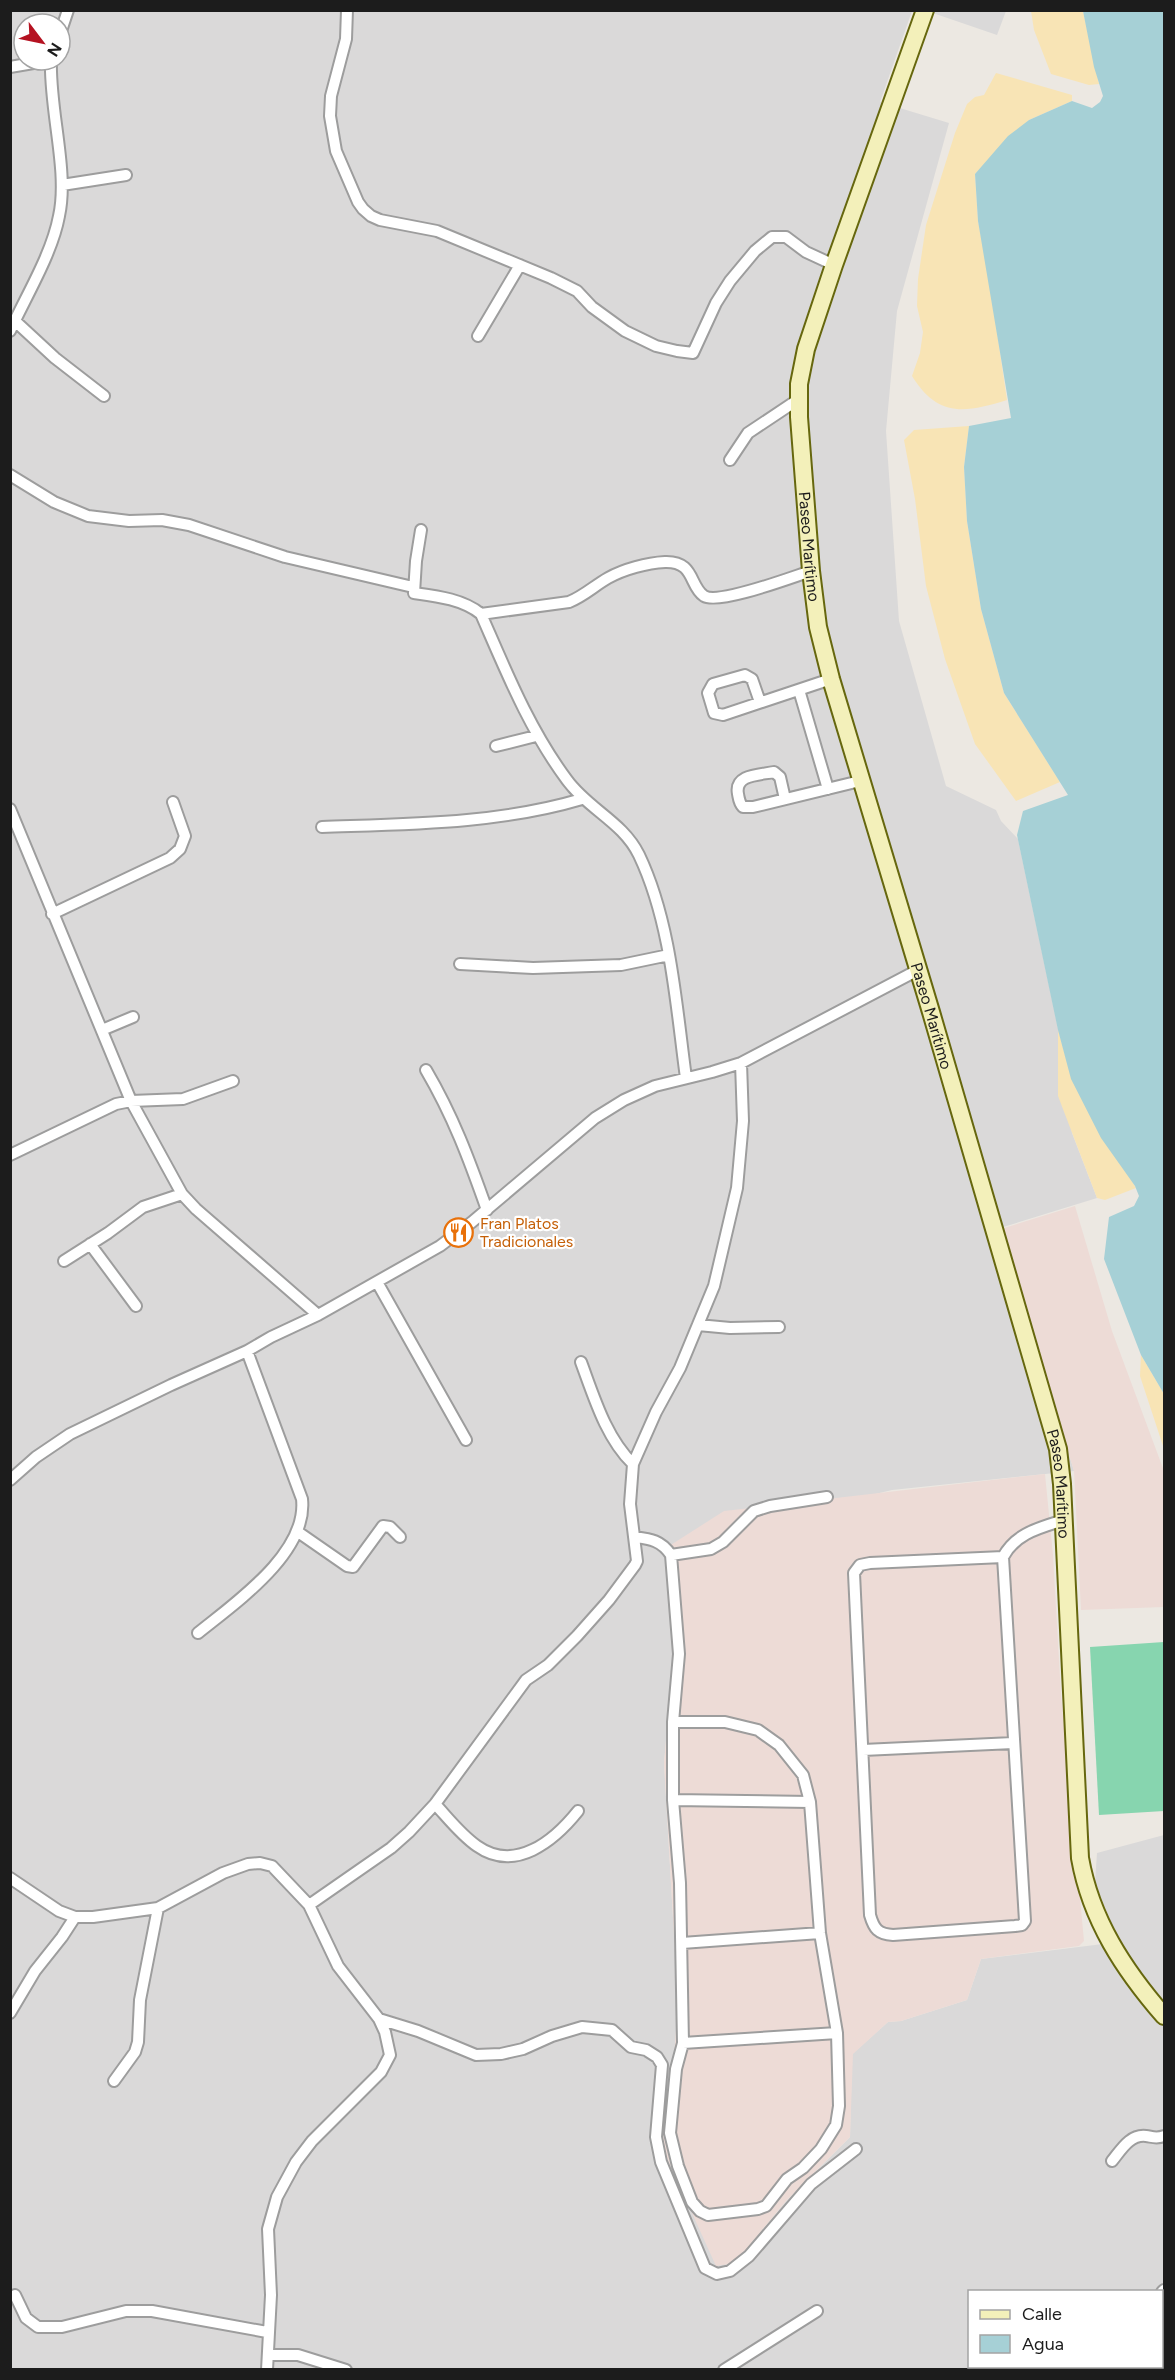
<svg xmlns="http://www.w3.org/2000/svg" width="1175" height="2380" viewBox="0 0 1175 2380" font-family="Figtree,sans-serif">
  <rect width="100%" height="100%" fill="#ece8e2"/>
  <path fill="#dad9d9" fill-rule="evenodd" d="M 11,11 L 912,11 L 880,102 L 949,123 L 897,311 L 886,431 L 899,621 L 946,786 L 996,810 L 1001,821 L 1018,839 L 1059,1033 L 1072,1133 L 1097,1198 L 1000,1228 L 1074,1471 L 892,1490 L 863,1497 L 674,1652 L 664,1763 L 678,2004 L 673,2071 L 735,2263 L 786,2201 L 850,2137 L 852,2054 L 888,2022 L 901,2021 L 967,2000 L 981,1959 L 1119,1942 L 1095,1883 L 1097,1853 L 1164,1835 L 1164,2369 L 11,2370 ZM 24,24 L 60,24 L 60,60 L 24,60 ZM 970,2292 L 1162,2292 L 1162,2366 L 970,2366 Z
    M 927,11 L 1006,11 L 997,35 Z"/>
  <path fill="#eddbd6" d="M 1075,1206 L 1112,1331 L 1164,1471 L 1164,1607 L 1081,1610 L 1074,1471 L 1001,1229 Z
    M 1045,1474 L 1053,1555 L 1061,1695 L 1084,1941 L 1079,1946 L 981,1959 L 967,2000 L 901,2021 L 888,2022 L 853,2054 L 850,2137 L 786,2201 L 735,2263 L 716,2266 L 662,2147 L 673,2071 L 678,2004 L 664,1763 L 674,1652 L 666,1548 L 724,1511 Z"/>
  <path fill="#f8e4b5" d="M 1031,11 L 1083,11 L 1099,84 L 1089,85 L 1051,74 L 1034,30 Z
    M 996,73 L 1072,95 L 1072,101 L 1029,120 L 975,174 L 978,221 L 989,278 L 1007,400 C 965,413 938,418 912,376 L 920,353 L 923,332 L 917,306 L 918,279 L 926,225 L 955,133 L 967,104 L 975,97 L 984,95 Z
    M 969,426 L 964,467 L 967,521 L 981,609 L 1004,693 L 1060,782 L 1016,801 L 975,744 L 945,659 L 926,586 L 915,499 L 904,440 L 914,430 Z
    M 1058,1030 L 1072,1079 L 1136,1188 L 1105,1200 L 1097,1198 L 1058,1096 Z
    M 1141,1355 L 1164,1394 L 1164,1449 L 1140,1376 Z"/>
  <path fill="#87d5af" d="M 1164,1642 L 1164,1811 L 1099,1815 L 1090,1647 Z"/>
  <path fill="#a6d0d6" d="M 1083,11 L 1164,11 L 1164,1394 L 1141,1355 L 1104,1259 L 1109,1217 L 1134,1206 L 1139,1196 L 1135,1186 L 1101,1138 L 1071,1079 L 1058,1030 L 1017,835 L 1023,811 L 1068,795 L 1004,693 L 981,609 L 967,521 L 964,467 L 969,426 L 1011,418 L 978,221 L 975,174 L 1008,136 L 1029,120 L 1072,101 L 1092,108 L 1100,102 L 1103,96 L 1094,67 Z"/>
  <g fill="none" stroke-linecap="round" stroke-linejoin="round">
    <defs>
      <path id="minor" d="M 347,10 L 346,39 L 331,96 L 330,116 L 336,151 L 358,202 L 363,209 L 371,216 L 380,220 L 437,231 L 551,278 L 577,291 L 592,307 L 625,331 L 656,346 L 677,351 L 693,353 L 716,303 L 730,281 L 755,251 L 772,237 L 786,237 L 806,252 L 834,265
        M 60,34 L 68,10
        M 10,67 L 51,60
        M 62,185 L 126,175
        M 15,321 L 55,358 L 104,396
        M 10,331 C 26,296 52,254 59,216 C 69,171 49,109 51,60
        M 478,336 L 520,265
        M 730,460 L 748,433 L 799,399
        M 10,475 L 54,502 L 88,516 L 129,521 L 162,520 L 189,525 L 285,557 L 413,587
        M 421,530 L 416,561 L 414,593 C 436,596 463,599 481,614 C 506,671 529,729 567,780 C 588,809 623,822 639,855 C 671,922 676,1005 686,1078
        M 481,614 L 569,602 C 584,596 594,586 608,578 C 624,569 647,563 665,562 C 695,561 689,586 704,596 C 719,605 792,577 811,571
        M 799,690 L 828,789
        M 760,702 L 752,679 L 745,675 L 713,684 L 708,693 L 714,713 L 723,715 L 831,679
        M 496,746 L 536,736
        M 785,799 L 780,777 L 774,772 C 760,775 734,774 738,794 C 739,799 739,803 743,807 L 753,807 L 860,781
        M 10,809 L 131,1101 L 182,1194 L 196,1209 L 318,1315
        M 322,827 C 408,824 498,824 582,799
        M 52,914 L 170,858 L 180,849 L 185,836 L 173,802
        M 460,964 L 533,968 L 621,965 L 669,955
        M 102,1030 L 133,1017
        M 426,1070 C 453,1116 469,1159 487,1210
        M 10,1155 L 116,1104 L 131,1101 L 183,1099 L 233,1081
        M 90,1244 L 136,1306
        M 64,1261 L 108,1233 L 143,1207 L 182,1194
        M 377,1282 L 466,1440
        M 698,1325 L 730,1328 L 779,1327
        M 581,1362 C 594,1397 606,1438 633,1464
        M 10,1480 L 36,1457 L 70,1434 L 171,1385 L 247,1351 L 271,1337 L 318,1315 L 440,1246 L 472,1222 L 595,1118 L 624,1100 L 655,1086 L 712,1072 L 741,1063 L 918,970
        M 298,1532 L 347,1566 L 353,1567 L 383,1526 L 390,1527 L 400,1537
        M 634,1537 C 650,1539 661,1540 671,1555 L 679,1654 L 673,1722 L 673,1800 L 680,1883 L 683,2043 L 676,2069 L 670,2133 L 678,2166 L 692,2202 L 700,2211 L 708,2215 L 758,2209 L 766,2206 L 787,2179 L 803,2168 L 821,2149 L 836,2125 L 839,2106 L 837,2033 L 820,1933 L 810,1802 L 803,1775 L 779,1745 L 758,1730 L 725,1722 L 673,1722
        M 671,1555 L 711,1549 L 723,1542 L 754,1511 L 770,1506 L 827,1497
        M 1003,1557 L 1025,1921 L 1022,1925 L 1015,1926 L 893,1935 C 878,1934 874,1929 870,1915 L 854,1573 L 860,1565 L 870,1563 L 1003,1557 C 1016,1533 1039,1528 1064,1520
        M 198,1633 C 235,1603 308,1553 302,1499 L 247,1351
        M 863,1750 L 1013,1743
        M 673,1800 L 810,1802
        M 435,1804 C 448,1818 461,1835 477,1846 C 515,1873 554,1841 578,1811
        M 10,1878 L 59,1911 L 75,1917 L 93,1917 L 158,1908 L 223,1873 L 248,1864 L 260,1863 L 272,1866 L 309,1905 L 338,1966 L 379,2019 L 385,2032 L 390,2055 L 381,2072 L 312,2141 L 296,2162 L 277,2197 L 268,2229 L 271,2295 L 267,2370
        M 309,1905 L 391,1848 L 409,1832 L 435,1804 L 526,1680 L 548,1665 L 577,1636 L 609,1600 L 635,1565 L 637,1561 L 630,1504 L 633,1464 L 656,1412 L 680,1368 L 714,1286 L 737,1188 L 743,1121 L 741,1063
        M 682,1943 L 820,1933
        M 10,2013 L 35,1971 L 62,1937 L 75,1917
        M 379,2019 L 418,2031 L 476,2055 L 501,2054 L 523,2049 L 552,2036 L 582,2027 L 612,2030 L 631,2047 L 646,2050 L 657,2057 L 662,2065 L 656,2137 L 661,2162 L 705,2268 L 717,2274 L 730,2271 L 749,2256 L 811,2184 L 856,2149
        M 683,2043 L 837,2033
        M 114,2081 L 135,2052 L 138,2042 L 140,2000 L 158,1908
        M 1112,2161 C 1121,2150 1130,2134 1146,2136 C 1153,2137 1157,2139 1164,2136
        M 1162,2292 L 1164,2290
        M 15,2295 L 26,2318 L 38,2327 L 62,2327 L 126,2311 L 152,2311 L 267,2332
        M 268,2355 L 298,2355 L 346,2370
        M 724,2370 L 817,2311
        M 1068,2370 L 1070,2366"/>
      <g id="secondary">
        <path id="s1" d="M 925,10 L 834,265 L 806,349 L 799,384 L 799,417 L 811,571 L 818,627 L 831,679 L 931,1012 L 1058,1449 L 1062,1484 L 1080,1858 C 1091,1920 1124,1970 1164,2016"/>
      </g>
    </defs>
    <use href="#minor" stroke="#9d9d9d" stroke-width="14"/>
    <use href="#secondary" stroke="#66670e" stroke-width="20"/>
    <use href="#minor" stroke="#fff" stroke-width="10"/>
    <use href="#secondary" stroke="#f3f0ba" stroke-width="16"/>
  </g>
  <defs>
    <symbol id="restaurant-ring" viewBox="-11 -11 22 22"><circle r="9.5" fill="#fff" stroke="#e8710a" stroke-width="1.5"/><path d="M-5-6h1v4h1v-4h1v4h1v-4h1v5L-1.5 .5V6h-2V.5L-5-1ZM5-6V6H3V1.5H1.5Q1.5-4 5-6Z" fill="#e8710a"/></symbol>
  </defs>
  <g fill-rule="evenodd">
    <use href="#restaurant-ring" x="442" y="1216" width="33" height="33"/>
  </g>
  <g text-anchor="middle" stroke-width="4.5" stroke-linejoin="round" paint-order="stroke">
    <g font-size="16" fill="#1c1c1c" stroke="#fff">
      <text dy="6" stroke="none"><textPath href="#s1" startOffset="558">Paseo Marítimo</textPath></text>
      <text dy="6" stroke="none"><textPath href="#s1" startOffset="1044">Paseo Marítimo</textPath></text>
      <text dy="6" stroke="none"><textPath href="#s1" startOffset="1530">Paseo Marítimo</textPath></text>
    </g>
    <g font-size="16" fill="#c56008" stroke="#fff" text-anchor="start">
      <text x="480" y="1229">Fran Platos<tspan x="480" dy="18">Tradicionales</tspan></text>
    </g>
  </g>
  <rect width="1175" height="2380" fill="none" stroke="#1c1c1c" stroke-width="24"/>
  <rect x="968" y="2290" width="195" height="78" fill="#ffffff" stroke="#a4a4a4" stroke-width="1.5"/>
  <rect x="980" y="2310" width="30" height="9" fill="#f3f0ba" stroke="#a4a4a4" stroke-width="1.5"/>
  <text x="1022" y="2320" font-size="18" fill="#1c1c1c">Calle</text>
  <rect x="980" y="2335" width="30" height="18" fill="#a6d0d6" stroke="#a4a4a4" stroke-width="1.5"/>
  <text x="1022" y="2350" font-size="18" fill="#1c1c1c">Agua</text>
  <g transform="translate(42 42) rotate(122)"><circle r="28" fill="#ffffff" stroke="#a4a4a4" stroke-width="1.5"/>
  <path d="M0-4.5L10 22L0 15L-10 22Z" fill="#b51221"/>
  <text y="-9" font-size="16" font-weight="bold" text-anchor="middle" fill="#1c1c1c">N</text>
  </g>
</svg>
